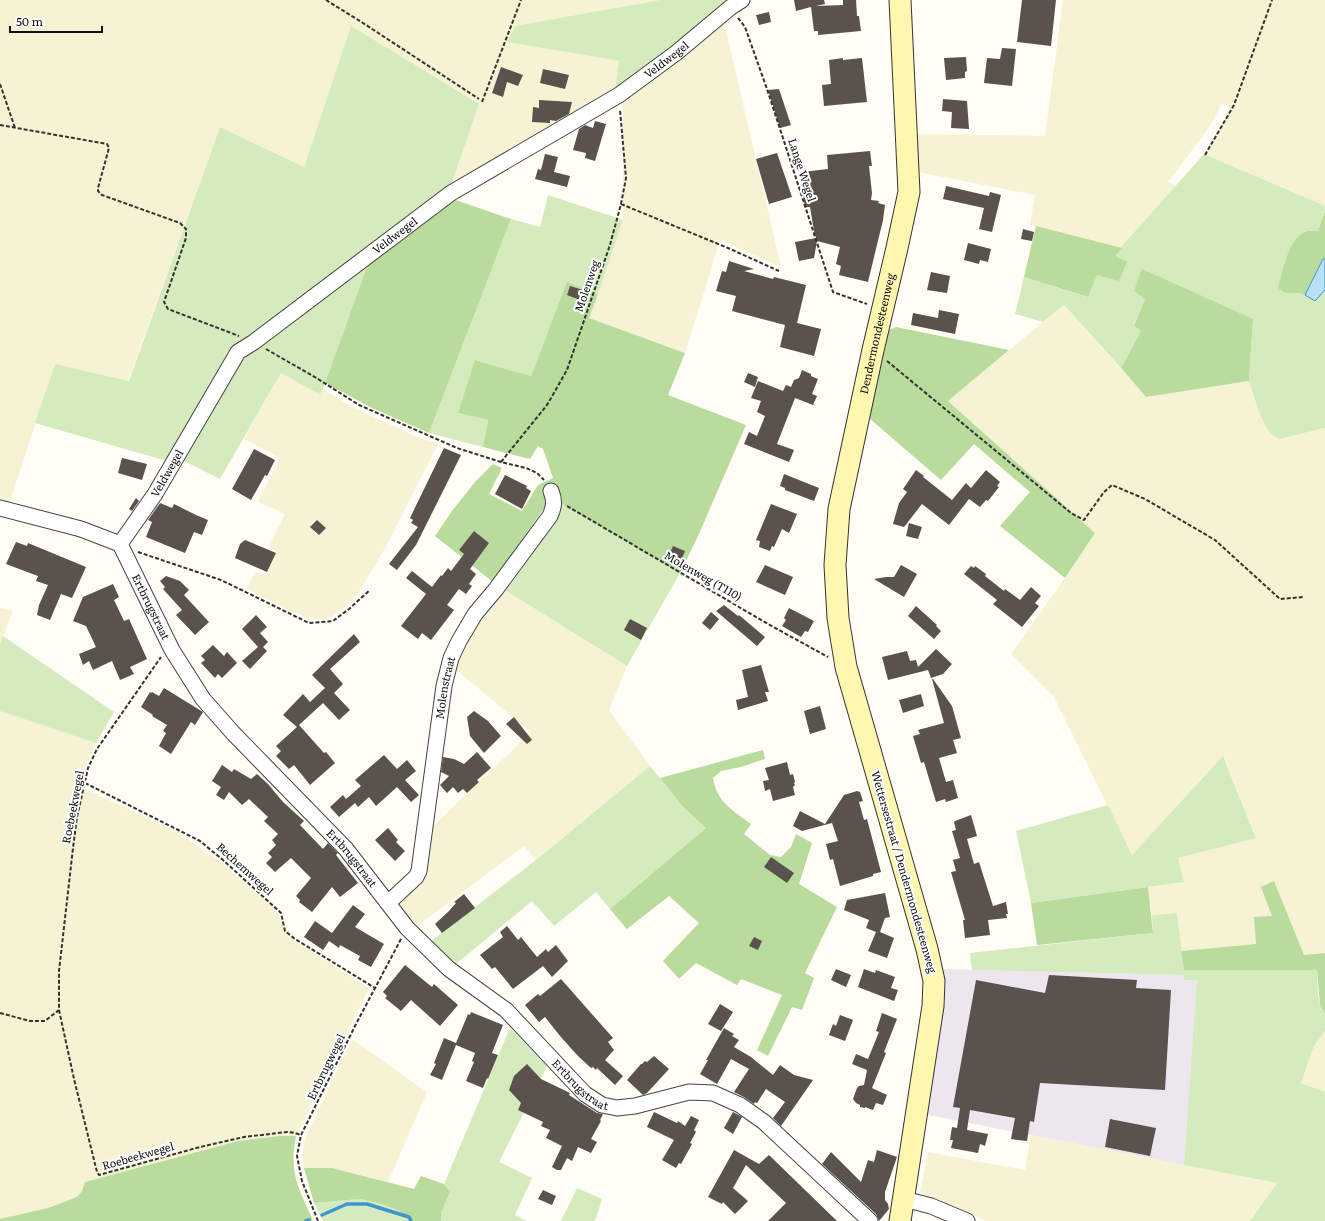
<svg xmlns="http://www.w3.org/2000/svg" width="1325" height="1221" viewBox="0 0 1325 1221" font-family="Literata,serif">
  <rect width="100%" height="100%" fill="#fffdf5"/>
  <path fill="#eee6ef" d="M 941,969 L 1184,975 L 1184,980 L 1198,980 L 1184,1165 L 923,1114 Z"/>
  <path fill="#f6f3d4" d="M 0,0 L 660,0 L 515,26 L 507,42 L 619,61 L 615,89 L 450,188 L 351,27 L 304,167 L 220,127 L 128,381 L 55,364 L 9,504 L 0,501 Z
    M 1063,0 L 1325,0 L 1325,206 L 1204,154 L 1231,109 L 1222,104 L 1210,126 L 1168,182 L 1176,186 L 1122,248 L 1030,225 L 1035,195 L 918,172 L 917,134 L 1045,136 Z
    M 723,18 L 781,267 L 720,240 L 685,353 L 589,318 L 623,220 L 623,98 Z
    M 1064,305 L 1146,397 L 1249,381 L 1259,414 L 1279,439 L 1325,428 L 1325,953 L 1304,955 L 1273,916 L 1256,944 L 1181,951 L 1177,913 L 1152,915 L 1148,887 L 1184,882 L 1178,858 L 1256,837 L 1224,757 L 1132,855 L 1054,697 L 1011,654 L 1065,578 L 1095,533 L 948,401 Z
    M 281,373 L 320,395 L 323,389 L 352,407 L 413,435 L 438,444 L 387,545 L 359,592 L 351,602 L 331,617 L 326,619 L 311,619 L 293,612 L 247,589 L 255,572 L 266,575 L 278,551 L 269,547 L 285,514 L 258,502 L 280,458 L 244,439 Z
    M 503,589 L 627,666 L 609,710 L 650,766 L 536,860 L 524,846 L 416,927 L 397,905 L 415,882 L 429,830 L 531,732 L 454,668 L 465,637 Z
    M 0,608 L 13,611 L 0,644 Z
    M 0,711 L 96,743 L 81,778 L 79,786 L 171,829 L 216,858 L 274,908 L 295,941 L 369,988 L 296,1136 L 280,1136 L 238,1141 L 85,1182 L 82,1191 L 77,1197 L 48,1208 L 0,1219 Z
    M 1325,1031 L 1325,1092 L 1301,1083 L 1314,1046 Z
    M 352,1039 L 427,1092 L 388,1182 L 332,1168 L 304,1168 L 302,1154 L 306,1136 Z
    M 1031,1135 L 1277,1183 L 1250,1221 L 987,1221 L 920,1194 L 928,1152 L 1025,1170 Z"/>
  <path fill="#d5ebbd" d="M 660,0 L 729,0 L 671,51 L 615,89 L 619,61 L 507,42 L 515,26 Z
    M 351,26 L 479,104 L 450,188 L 238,345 L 167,461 L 35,423 L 55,364 L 129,381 L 220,127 L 304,167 Z
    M 1204,154 L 1325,206 L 1325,211 L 1318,231 L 1311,230 L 1289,251 L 1279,287 L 1285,293 L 1323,291 L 1325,290 L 1325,428 L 1279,439 L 1270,433 L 1259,413 L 1249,381 L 1253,319 L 1145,299 L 1134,326 L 1141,331 L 1121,368 L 1064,305 L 1043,322 L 1015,314 L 1024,277 L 1087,297 L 1097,274 Z
    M 548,195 L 623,220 L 598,294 L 567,283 L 531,376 L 476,360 L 458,413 L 488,420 L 483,447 L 429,433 L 511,219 L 540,227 Z
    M 369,261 L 325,383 L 320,395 L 281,373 L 220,479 L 180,459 L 245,352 Z
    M 559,503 L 680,573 L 627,666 L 503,589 Z
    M 3,636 L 114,712 L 96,743 L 0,711 L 0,644 Z
    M 1223,756 L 1256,838 L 1178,858 L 1184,882 L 1031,903 L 1016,831 L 1108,805 L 1132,855 Z
    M 650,766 L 682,806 L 706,828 L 610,909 L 596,892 L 554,926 L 532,901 L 456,964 L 430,942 L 536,860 Z
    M 1177,913 L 1184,970 L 1317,970 L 1318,994 L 1320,1005 L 1325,1014 L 1325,1031 L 1314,1046 L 1301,1083 L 1325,1092 L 1325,1221 L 1250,1221 L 1277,1183 L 1184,1165 L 1197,980 L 1184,980 L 1183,975 L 972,970 L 970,953 L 1153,933 L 1152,915 Z
    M 510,1028 L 547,1066 L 499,1162 L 532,1178 L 515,1215 L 527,1221 L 441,1221 L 441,1213 L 450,1192 L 444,1184 Z
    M 577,1188 L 602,1199 L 595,1221 L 561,1221 Z
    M 360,1199 L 381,1204 L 397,1210 L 414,1221 L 323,1221 L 314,1203 Z"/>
  <path fill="#b9dc9c" d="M 450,198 L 511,219 L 429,433 L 372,408 L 325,383 L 369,261 Z
    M 1325,211 L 1325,259 L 1323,259 L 1305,295 L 1301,293 L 1285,293 L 1278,288 C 1283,271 1287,243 1303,233 C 1307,230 1313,230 1318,231 Z
    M 1036,226 L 1122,248 L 1115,256 L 1127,262 L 1119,281 L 1097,275 L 1088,297 L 1024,277 Z
    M 1142,269 L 1253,319 L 1249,381 L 1146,397 L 1121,368 L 1141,331 L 1134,326 L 1145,299 L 1134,291 Z
    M 567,282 L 598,294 L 589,318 L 685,353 L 668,395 L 746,425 L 699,534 L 680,573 L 551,498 L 493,582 L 435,536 L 452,511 L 475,482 L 493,464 L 502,468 L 489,494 L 522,511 L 538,485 L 553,478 L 543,449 L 538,446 L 530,459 L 483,447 L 488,420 L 458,413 L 475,360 L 531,376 Z
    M 896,327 L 1009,350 L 948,401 L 1095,533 L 1065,578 L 1000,526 L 1030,492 L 974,444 L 941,480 L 869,418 L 889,330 Z
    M 763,750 L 765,759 L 741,767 L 721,771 L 713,778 C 717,802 732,810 751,824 L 744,834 L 770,855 L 781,857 L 791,847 L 796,834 L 812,843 L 799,884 L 837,907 L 805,973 L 814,978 L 802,1010 L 792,1007 L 768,1056 L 757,1050 L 782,995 L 741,979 L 737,985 L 696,963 L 679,979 L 663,961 L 699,923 L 669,896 L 627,929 L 610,909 L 706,828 L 682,806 L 660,778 Z
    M 1274,881 L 1304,955 L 1325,953 L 1325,1014 L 1320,1005 L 1317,970 L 1184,970 L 1181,951 L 1256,944 L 1254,917 L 1272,916 L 1261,887 Z
    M 1148,887 L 1153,933 L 1037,945 L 1031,903 Z
    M 280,1136 L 296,1136 C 289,1173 298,1188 313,1220 L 311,1221 L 0,1221 L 0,1219 L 48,1208 L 77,1197 L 82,1191 L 85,1182 L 238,1141 Z
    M 304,1168 L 332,1168 L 414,1189 L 421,1176 L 444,1184 L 450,1192 L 441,1213 L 441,1221 L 414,1221 L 397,1210 L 381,1204 L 360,1199 L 314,1203 Z"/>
  <path fill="#b9e0f7" stroke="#3f96cf" d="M 1323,259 L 1325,259 L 1325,290 L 1315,301 L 1305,295 Z"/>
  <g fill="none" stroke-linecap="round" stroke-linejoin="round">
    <path stroke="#3f96cf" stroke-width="3.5" d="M 322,1215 L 347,1204 L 367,1204 L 409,1217 L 411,1221
      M 306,1221 L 309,1220"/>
  </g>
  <path fill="#5a524d" d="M 794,0 L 824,0 L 825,4 L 816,6 L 843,5 L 843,0 L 856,0 L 857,16 L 859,16 L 861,31 L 818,35 L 818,31 L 814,31 L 811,7 L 796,11 Z
    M 1022,0 L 1056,0 L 1051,46 L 1017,42 Z
    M 769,12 L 771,22 L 759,25 L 756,15 Z
    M 1002,48 L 1016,49 L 1012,86 L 984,83 L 987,58 L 1000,59 Z
    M 966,57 L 967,71 L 965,72 L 965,78 L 946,80 L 944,58 Z
    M 843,58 L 843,60 L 862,58 L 867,102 L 824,106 L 822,85 L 831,84 L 829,60 Z
    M 501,67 L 523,75 L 518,86 L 507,82 L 503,97 L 492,93 Z
    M 543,69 L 569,75 L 565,89 L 540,83 Z
    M 779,89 L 791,125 L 780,128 L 768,90 Z
    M 943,99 L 967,101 L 969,129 L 951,128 L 952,112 L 942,111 Z
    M 539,100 L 572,102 L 569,114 L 556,121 L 550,120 L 550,123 L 532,122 L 533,107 L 539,108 Z
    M 595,121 L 606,124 L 595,161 L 585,158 L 586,153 L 573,150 L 579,129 L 585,125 L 593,128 Z
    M 870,151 L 872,166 L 869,166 L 872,193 L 871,200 L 879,201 L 878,203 L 885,205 L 883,220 L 868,282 L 839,275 L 841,266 L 836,264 L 840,247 L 817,241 L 814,258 L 799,261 L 795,242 L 816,238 L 814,231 L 810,207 L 806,207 L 804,202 L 802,172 L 828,169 L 827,155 Z
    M 777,153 L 792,197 L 769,204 L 756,159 Z
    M 545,154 L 558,157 L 554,172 L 570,176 L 567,187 L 535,179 L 538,169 L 541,170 Z
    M 946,186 L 989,196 L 990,192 L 1001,195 L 992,232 L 979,229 L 984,208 L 943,199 Z
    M 1023,229 L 1034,232 L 1032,241 L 1021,239 Z
    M 968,243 L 991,249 L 988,262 L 980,260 L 979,264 L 964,260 Z
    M 729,261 L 754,269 L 744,271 L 773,279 L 774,277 L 806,285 L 797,323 L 821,329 L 814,356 L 780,347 L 785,325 L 732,311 L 736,296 L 716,291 L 722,271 L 726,272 Z
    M 931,272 L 950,276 L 947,293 L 927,290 Z
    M 570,286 L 583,290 L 580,300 L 567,295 Z
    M 939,310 L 959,314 L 955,334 L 911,325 L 913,313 L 938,318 Z
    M 802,370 L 811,374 L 811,376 L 818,379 L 812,394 L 817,396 L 813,405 L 795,398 L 777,444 L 794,450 L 789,462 L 744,444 L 749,432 L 757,436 L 765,416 L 757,412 L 761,401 L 751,398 L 758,381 L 783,391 L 786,385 L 791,387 L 794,380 L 799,378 Z
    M 748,373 L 758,377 L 755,387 L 744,382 Z
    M 444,448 L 461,455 L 416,545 L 397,570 L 389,564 L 418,527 L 411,523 L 413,520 L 410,518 Z
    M 254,449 L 275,460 L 267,476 L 265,475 L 251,500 L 232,489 Z
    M 122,458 L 147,464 L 142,480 L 118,473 Z
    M 916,470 L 924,476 L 923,477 L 952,500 L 966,483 L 971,488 L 986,470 L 1000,482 L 997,486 L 999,487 L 988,501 L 986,500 L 980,507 L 969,499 L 949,525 L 922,504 L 904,527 L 893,524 L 899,503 L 907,492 L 903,489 Z
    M 784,474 L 819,488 L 814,501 L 785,490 L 785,488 L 780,486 Z
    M 505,475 L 527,486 L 526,488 L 531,491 L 522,509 L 495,494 Z
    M 136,498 L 139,501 L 132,511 L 129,509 Z
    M 160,503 L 172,508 L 174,504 L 196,515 L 208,520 L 202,535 L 194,532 L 185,553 L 146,537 L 152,522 L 148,520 Z
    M 771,504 L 797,514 L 789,533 L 782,529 L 774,547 L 772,546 L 770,551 L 759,547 L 760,541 L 756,540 Z
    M 317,520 L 326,528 L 319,535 L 310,527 Z
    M 909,523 L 922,527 L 918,539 L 906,536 Z
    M 474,531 L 489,543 L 470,569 L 476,574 L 469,584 L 472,586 L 466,594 L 459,589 L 447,605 L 454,610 L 431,640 L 422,633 L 418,639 L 401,626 L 426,594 L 406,578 L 412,571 L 432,587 L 441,575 L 442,576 L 448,568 L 451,571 L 464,554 L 459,550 Z
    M 245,540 L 276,553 L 267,572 L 235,558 L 240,544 Z
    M 16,542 L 27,546 L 28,543 L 86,567 L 72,598 L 61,594 L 50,620 L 37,615 L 39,605 L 48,585 L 36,581 L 38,576 L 6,564 Z
    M 673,546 L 685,551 L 681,561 L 669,555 Z
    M 765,565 L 793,577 L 785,595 L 756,582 Z
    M 901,565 L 917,574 L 904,597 L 874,579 L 886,577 L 894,577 Z
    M 971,566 L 974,568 L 975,566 L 986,574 L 985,576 L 1004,591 L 1005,589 L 1020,600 L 1031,587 L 1041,596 L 1035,603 L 1039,606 L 1022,627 L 993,604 L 997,600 L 964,574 Z
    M 166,576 L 180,581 L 189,590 L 184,595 L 209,622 L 195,635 L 176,615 L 182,610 L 163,589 L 165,587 L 160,581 Z
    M 113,584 L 119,597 L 114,600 L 124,621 L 129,619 L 147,659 L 130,667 L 134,674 L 120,680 L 112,661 L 93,670 L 89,661 L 83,665 L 79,654 L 96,647 L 86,626 L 73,621 L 83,597 Z
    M 724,605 L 738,616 L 739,615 L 765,637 L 757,646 L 716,611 Z
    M 916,606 L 937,625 L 936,626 L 941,631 L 934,639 L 908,616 Z
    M 789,608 L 814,621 L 808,632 L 805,631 L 801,637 L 782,626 L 786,620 L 784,618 Z
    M 711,612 L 719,619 L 710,630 L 702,623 Z
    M 256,615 L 267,627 L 260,633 L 268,642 L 263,647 L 267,651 L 250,669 L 242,661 L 258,647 L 242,629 Z
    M 630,619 L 647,628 L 641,640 L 624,630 Z
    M 354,634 L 360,642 L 330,669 L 343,684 L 334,693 L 350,710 L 339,720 L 323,703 L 299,725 L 324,753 L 326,752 L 335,763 L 310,785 L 294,765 L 289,769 L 276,756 L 281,751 L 276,746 L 297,727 L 283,715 L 303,694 L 310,702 L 325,688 L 312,675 Z
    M 213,645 L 224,656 L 227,652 L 237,663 L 222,678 L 218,674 L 215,678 L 201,663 L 205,660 L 201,656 Z
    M 936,649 L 952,664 L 943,674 L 931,678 L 928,670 L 888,680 L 882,657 L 907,651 L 910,661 L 916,660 L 918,667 Z
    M 761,665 L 769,692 L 765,692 L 768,701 L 738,710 L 736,700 L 748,697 L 742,670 Z
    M 932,679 L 933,679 L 952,706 L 961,738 L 953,740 L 957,753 L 939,758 L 946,782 L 953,780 L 958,798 L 946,802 L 945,799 L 936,802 L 924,762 L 921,763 L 913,736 L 920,734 L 918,730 L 944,723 Z
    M 164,688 L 203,712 L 195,725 L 191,722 L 171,754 L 159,746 L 166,733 L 163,731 L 167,725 L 152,716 L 153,715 L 141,707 L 150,692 L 151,693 L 152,692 L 159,696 Z
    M 921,694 L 924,706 L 903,713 L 899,700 Z
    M 820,706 L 826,729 L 810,734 L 804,711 Z
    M 474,711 L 488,721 L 501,736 L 484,753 L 470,736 L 467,717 Z
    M 514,717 L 532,740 L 527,744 L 506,724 Z
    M 477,752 L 491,768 L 477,780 L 479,782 L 467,793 L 463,789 L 458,793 L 453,787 L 447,793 L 440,785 L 449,776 L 441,772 L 443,757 L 454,759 L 464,764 Z
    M 384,755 L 397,769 L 407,760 L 416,771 L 405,780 L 419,795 L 411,802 L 397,787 L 376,806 L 369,797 L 358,807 L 355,803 L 339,817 L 330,807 L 343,795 L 346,799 L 361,786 L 355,780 Z
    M 787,762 L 790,775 L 793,774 L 795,782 L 794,783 L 795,785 L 793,787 L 795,795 L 773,801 L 770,789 L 765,791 L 763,781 L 769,780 L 765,768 Z
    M 222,765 L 232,772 L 234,769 L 251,779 L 257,774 L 268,784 L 283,802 L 304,821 L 300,825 L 323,849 L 328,843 L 338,853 L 336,855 L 358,883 L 340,897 L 332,887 L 312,912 L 299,902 L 300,900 L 296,896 L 311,878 L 291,858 L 275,872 L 266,863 L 272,857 L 268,853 L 276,845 L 272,840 L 278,834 L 264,821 L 268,817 L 249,799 L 242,805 L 229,792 L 224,800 L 216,795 L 221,787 L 212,781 Z
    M 857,791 L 860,792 L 863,801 L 859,802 L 864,820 L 867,819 L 881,872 L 873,874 L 873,876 L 840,886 L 833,859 L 830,860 L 826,844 L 838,841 L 832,823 L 802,831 L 793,826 L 800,811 L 825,824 L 844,795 Z
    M 971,815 L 977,836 L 967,839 L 974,864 L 979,862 L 993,906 L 1006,902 L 1008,914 L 1006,914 L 1007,918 L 988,920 L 990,935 L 965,938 L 963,920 L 965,920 L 951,872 L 956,871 L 953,860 L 960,858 L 952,831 L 956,830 L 954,822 L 955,821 Z
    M 388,828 L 398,840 L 396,842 L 405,851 L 395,861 L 375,840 Z
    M 771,857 L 794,873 L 787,883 L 764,867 Z
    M 885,893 L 890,917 L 885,918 L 880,932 L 894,938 L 887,958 L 868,951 L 876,932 L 866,928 L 869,920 L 844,910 L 847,900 Z
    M 464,894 L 475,908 L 442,933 L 435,924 L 449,911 L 456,903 L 454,902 Z
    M 353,905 L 365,914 L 355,927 L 384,944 L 371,967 L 358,960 L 360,956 L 340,945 L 339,948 L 329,941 L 323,950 L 304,937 L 315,921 L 332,933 Z
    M 507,926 L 518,940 L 521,937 L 537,957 L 546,949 L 548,952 L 556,945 L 568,961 L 552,977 L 543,966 L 513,989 L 495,967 L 492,969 L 480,955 L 503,937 L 500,932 Z
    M 754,937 L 762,941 L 758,950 L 749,946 Z
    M 405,965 L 432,987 L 434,984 L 458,1005 L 440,1026 L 411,1000 L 401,1011 L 385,998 L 387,996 L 383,992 Z
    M 836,969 L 851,975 L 846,987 L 831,980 Z
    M 864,969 L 875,973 L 876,970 L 895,977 L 891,988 L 898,990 L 894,1001 L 858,987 Z
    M 1049,975 L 1137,980 L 1136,988 L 1171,990 L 1165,1090 L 1040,1083 L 1034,1122 L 1030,1121 L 1027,1141 L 1011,1139 L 1015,1118 L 970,1110 L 967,1130 L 988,1134 L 985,1146 L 980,1144 L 978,1153 L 951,1148 L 953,1140 L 950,1140 L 952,1127 L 957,1128 L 960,1108 L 953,1107 L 976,980 L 1045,993 Z
    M 561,979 L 613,1038 L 608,1042 L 614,1050 L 605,1060 L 623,1076 L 615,1085 L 597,1068 L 596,1070 L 593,1067 L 591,1068 L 578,1056 L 560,1036 L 545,1017 L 539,1022 L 525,1005 L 538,994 L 540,996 Z
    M 720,1004 L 733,1012 L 721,1031 L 708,1024 Z
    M 471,1012 L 503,1025 L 492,1053 L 498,1055 L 488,1079 L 487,1078 L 483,1088 L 466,1081 L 474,1062 L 472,1061 L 475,1053 L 456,1045 L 442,1080 L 430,1075 L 436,1064 L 434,1063 L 444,1038 L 456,1043 L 468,1014 L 470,1015 Z
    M 882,1013 L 897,1019 L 884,1052 L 886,1053 L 872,1088 L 887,1095 L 883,1105 L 876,1103 L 873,1110 L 865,1107 L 865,1108 L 860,1107 L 860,1105 L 856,1103 L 853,1099 L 857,1088 L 859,1086 L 864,1085 L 867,1070 L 852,1064 L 856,1054 L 868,1059 L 879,1032 L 876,1031 Z
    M 840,1015 L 853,1020 L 845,1041 L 829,1035 L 833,1024 L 836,1026 Z
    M 724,1028 L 734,1034 L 732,1036 L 739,1040 L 734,1047 L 751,1057 L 773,1075 L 780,1065 L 794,1075 L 813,1080 L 781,1126 L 773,1118 L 785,1102 L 766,1089 L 757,1103 L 755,1102 L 754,1104 L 744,1097 L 734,1092 L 749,1069 L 731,1059 L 717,1084 L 700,1074 L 708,1060 L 706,1060 Z
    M 654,1056 L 669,1069 L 647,1093 L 643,1095 L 627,1080 L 641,1064 L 642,1064 L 645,1061 L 647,1062 Z
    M 527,1064 L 541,1079 L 570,1093 L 569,1095 L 597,1113 L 603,1114 L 600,1120 L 601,1121 L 591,1139 L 597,1142 L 591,1153 L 578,1147 L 572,1161 L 567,1158 L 561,1170 L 557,1170 L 552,1167 L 562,1146 L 546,1138 L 550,1130 L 541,1126 L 543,1122 L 518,1110 L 521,1103 L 509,1090 L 514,1076 Z
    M 654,1112 L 677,1123 L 678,1121 L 685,1126 L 691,1116 L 699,1120 L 694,1130 L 696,1132 L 690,1143 L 692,1144 L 681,1164 L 679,1163 L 676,1168 L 662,1160 L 674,1140 L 647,1127 Z
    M 733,1112 L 742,1117 L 733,1134 L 724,1128 Z
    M 1110,1119 L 1156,1128 L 1150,1156 L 1105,1147 Z
    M 734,1150 L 759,1164 L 769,1155 L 837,1221 L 768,1221 L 786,1203 L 746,1165 L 733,1188 L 748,1201 L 735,1214 L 723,1202 L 722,1204 L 708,1197 Z
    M 877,1150 L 897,1157 L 885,1192 L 885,1200 L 888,1204 L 889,1209 L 879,1221 L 876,1214 L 822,1164 L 831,1152 L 861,1182 L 868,1160 L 874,1162 Z
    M 543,1190 L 556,1196 L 552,1205 L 538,1199 Z"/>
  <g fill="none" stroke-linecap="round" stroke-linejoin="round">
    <defs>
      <g id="street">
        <path d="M 0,508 L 81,529 L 120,544"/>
        <path id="s1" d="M 120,544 L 172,650 L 203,699 L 233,733 L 346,849 L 407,928 L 449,969 L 506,1010 L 585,1094 L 602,1105 L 617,1108 L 635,1106 L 689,1092 L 713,1093 L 740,1105 L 764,1122 L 870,1221"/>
        <path id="s2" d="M 120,544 L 155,494 L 238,352 L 254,342 L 451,193 L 619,95 L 676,53 L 731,7 L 742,0"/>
        <path id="s3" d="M 388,903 L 416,877 L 419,871 L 444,686 L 451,658 L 459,641 L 475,614 L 496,589 L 550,516 C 554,507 555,501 551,491"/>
        <path d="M 904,1199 L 931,1206 L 967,1221"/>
      </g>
      <g id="secondary">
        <path id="s4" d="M 900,1221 L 933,1006 L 934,981 L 927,949 L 846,667 L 838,618 L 835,565 L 839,509 L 873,350 L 897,248 L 909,192 L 900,0"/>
      </g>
    </defs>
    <use href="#street" stroke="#444" stroke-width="17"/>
    <use href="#secondary" stroke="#333" stroke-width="23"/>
    <path stroke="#333" stroke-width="2" stroke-dasharray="4 2" stroke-linecap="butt" d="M 326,0 L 363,23 L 479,99
      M 738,18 L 745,27 L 767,89 L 833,292 L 867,304
      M 0,84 L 15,128
      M 482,102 L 521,0
      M 0,125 L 107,144 L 109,148 L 98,188 L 98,191 L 102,195 L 180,223 L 186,229 L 186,238 L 164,302 L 168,309 L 239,336
      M 1205,155 L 1234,105 L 1272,0
      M 621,204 L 728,248 L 779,271
      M 266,349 L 318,379 L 359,405 L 457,448 L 501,462 L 526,468 L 537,473 L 544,480
      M 887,361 L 1071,513 L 1084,520 L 1104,492 L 1112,485 L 1145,499 L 1215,540 L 1280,599 L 1304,597
      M 501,462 L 547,405 L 567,370 L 610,245 L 621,204 L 626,178 L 620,110
      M 567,506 L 768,624 L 828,657
      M 138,552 L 221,580 L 309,623 L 333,621 L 349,609 L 370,590
      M 85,783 L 200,841 L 223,860 L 281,913 L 285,931 L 295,939 L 375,988
      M 59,1010 L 74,1079 L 97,1172 L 99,1175 L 200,1147 L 244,1137 L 287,1132 L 295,1133 L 301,1135
      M 0,1013 L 30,1021 L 45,1021 L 59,1010 L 59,971 L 73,848 L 77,817 L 88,768 L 97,749 L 161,657
      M 318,1221 L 302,1181 L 297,1156 L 301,1135 L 356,1024 L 401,939"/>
    <use href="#street" stroke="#fff" stroke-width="15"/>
    <use href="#secondary" stroke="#fff6b0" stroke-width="21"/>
  </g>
  <g text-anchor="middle" stroke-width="4" stroke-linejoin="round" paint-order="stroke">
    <g font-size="11" fill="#111" stroke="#fff">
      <text dy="4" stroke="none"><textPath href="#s2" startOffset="745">Veldwegel</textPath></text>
      <text transform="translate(802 170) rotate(72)" y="4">Lange Wegel</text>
      <text dy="4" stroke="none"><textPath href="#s2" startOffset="421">Veldwegel</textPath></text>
      <text transform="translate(587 286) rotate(-71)" y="4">Molenweg</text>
      <text dy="4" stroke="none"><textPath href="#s4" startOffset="907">Dendermondesteenweg</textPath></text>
      <text dy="4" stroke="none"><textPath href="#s2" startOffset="85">Veldwegel</textPath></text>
      <text transform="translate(703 576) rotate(30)" y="4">Molenweg (T110)</text>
      <text dy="4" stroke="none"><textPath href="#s1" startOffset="70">Ertbrugstraat</textPath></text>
      <text dy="4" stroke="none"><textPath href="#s3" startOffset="230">Molenstraat</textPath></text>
      <text transform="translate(73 807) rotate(-79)" y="4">Roebeekwegel</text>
      <text dy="4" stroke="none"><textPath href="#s1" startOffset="394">Ertbrugstraat</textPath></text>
      <text transform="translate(245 869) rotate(42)" y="4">Bechemwegel</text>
      <text transform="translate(904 872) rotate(74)" y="4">Wettersestraat / Dendermondesteenweg</text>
      <text transform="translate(326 1067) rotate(-64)" y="4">Ertbrugwegel</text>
      <text dy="4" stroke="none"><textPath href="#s1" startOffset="718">Ertbrugstraat</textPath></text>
      <text transform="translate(138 1156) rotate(-16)" y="4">Roebeekwegel</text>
    </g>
  </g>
  <path d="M10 26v6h92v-6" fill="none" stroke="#111111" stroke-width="2"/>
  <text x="16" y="26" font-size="12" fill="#111111" stroke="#ffffff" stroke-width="3" paint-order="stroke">50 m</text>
</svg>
